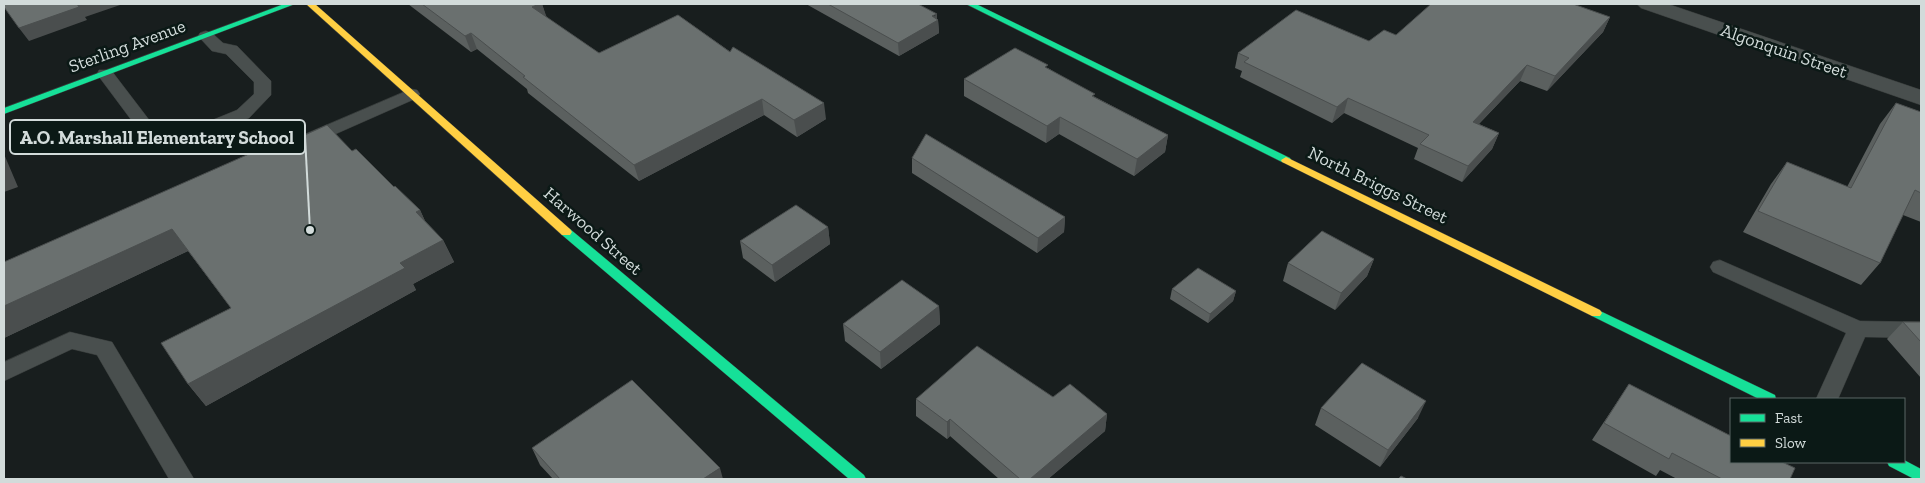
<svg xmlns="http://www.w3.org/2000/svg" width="1925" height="483" viewBox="0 0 1925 483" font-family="'Zilla Slab',serif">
  <rect width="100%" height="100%" fill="#181e1e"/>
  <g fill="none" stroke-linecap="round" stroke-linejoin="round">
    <defs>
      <path id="lane" d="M 206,31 L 212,33 L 223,43 L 237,46 L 271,81 L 271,95 L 249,118 L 202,137 L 172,141 L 141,133 L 97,74 L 99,70 L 111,70 L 153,125 L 172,129 L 193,128 L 237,110 L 254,94 L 254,82 L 226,54 L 212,51 L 198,36 L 200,33 Z
        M 411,89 L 417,90 L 420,94 L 417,98 L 313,144 L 307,146 L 301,144 L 298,140 L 301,136 Z
        M 1720,260 L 1860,321 L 1921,322 L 1921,338 L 1865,337 L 1838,399 L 1816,399 L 1846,333 L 1713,272 L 1710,267 L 1713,262 Z
        M 70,332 L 112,342 L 194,479 L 169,479 L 97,355 L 72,349 L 4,381 L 4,362 Z"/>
      <path id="street" d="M 1637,4 L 1668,4 L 1921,90 L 1921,105 L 1641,8 Z"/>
      <path id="fast" d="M 284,4 L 295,4 L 4,114 L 4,108 Z
        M 966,4 L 976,4 L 1290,158 L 1291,160 L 1286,163 L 1282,162 Z
        M 566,228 L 570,229 L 864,475 L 866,479 L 849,479 L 562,235 L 560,232 Z
        M 1596,309 L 1775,395 L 1776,399 L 1759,399 L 1592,316 L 1590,313 L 1592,310 Z
        M 1904,460 L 1921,469 L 1921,479 L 1914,479 L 1889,466 L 1887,462 Z"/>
      <path id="slow" d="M 306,4 L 315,4 L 570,229 L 572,232 L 570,235 L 562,235 Z
        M 1286,157 L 1600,310 L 1602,313 L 1600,316 L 1592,316 L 1282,162 L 1281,160 Z"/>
    </defs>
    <use href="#lane" stroke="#353a39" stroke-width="1"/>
    <use href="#street" stroke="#353a39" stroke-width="1"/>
    <use href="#fast" stroke="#353a39" stroke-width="1"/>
    <use href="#slow" stroke="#353a39" stroke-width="1"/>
    <use href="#lane" fill="#494f4e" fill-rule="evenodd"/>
    <use href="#street" fill="#494f4e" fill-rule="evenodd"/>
    <use href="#fast" fill="#16e098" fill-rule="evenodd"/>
    <use href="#slow" fill="#ffcf43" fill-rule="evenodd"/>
  </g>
  <path fill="#5b605f" d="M 408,4 L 542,4 L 546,17 L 599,53 L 678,15 L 826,119 L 797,137 L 764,115 L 639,181 L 528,93 L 527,89 L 477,49 L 471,52 Z
    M 806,4 L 918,4 L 938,20 L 939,33 L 899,56 Z
    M 1610,17 L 1603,32 L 1547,91 L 1520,81 L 1479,124 L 1499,133 L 1492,149 L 1462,182 L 1414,159 L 1418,148 L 1344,113 L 1332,123 L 1240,77 L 1242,71 L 1235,68 L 1238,53 L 1369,41 L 1396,35 Z
    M 1048,68 L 1095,97 L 1168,135 L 1165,152 L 1134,176 L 1059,134 L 1046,143 L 964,96 L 964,79 Z
    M 1896,103 L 1921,112 L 1921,222 L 1903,215 L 1880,263 L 1861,285 L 1743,232 L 1771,184 L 1787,162 L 1847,187 L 1880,124 Z
    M 352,151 L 420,210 L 425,221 L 443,240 L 454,262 L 413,284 L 416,290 L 206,406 L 188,384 L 231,308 L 188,251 L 4,338 L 4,262 Z
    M 912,158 L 1065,217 L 1064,232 L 1037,253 L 912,173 Z
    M 828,227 L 830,244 L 775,282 L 743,258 L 740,241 Z
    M 1374,259 L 1367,276 L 1335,310 L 1283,281 L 1288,263 Z
    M 1172,289 L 1236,291 L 1233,301 L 1208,323 L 1170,299 Z
    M 939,306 L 940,324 L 881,369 L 845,341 L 843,324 Z
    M 1903,322 L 1921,322 L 1921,378 L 1887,339 Z
    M 1629,384 L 1790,479 L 1677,479 L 1660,470 L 1656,476 L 1592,440 Z
    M 1053,397 L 1107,414 L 1105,431 L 1048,479 L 999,479 L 950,436 L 947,439 L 916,416 L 916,399 Z
    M 1321,408 L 1418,418 L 1380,467 L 1315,425 Z
    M 532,448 L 723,479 L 553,479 L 540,465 Z"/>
  <path fill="#4a4e4e" d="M 77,4 L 123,4 L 85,17 L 87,20 L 29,41 L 19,28 Z
    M 539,4 L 542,4 L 547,18 L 532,7 Z
    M 937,14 L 937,21 L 938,20 L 939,33 L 899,56 L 898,43 Z
    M 1610,17 L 1603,32 L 1547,91 L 1555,76 Z
    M 471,33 L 477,49 L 471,52 L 465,36 Z
    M 1527,65 L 1520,81 L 1466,137 L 1473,122 Z
    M 1348,98 L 1344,113 L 1332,123 L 1337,107 Z
    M 762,99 L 764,115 L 639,181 L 634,165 Z
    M 824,103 L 826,119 L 797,137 L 794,120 Z
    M 1060,117 L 1059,134 L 1046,143 L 1047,126 Z
    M 1499,133 L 1492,149 L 1462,182 L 1468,166 Z
    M 1168,135 L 1165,152 L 1134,176 L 1137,159 Z
    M 4,154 L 18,187 L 4,192 Z
    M 420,210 L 430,232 L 416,212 Z
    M 1065,217 L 1064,232 L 1037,253 L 1038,238 Z
    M 828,227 L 830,244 L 775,282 L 772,265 Z
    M 172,229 L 188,251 L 4,338 L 4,306 Z
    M 443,240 L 454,262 L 413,284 L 416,290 L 206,406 L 188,384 L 400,263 Z
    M 1374,259 L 1367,276 L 1335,310 L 1341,293 Z
    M 1236,291 L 1233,301 L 1208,323 L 1210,314 Z
    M 939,306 L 940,324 L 881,369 L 880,352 Z
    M 1426,401 L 1418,418 L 1380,467 L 1388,450 Z
    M 1107,414 L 1105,431 L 1048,479 L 1030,479 Z
    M 950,419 L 950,436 L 947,439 L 947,422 Z
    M 720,468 L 723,479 L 703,479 Z"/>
  <path fill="#6a706f" stroke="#4a4e4e" d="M 4,4 L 77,4 L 79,7 L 19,28 L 4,7 Z
    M 422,4 L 539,4 L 532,7 L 599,53 L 678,15 L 730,52 L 733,47 L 824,103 L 794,120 L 762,99 L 634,165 L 523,77 L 525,76 L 471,33 L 465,36 Z
    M 828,4 L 918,4 L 937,14 L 932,16 L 938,20 L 898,43 Z
    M 1431,4 L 1573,4 L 1610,17 L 1555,76 L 1527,65 L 1473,122 L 1499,133 L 1468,166 L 1420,144 L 1429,135 L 1348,98 L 1337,107 L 1244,62 L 1249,58 L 1238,53 L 1296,10 L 1369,41 L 1384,30 L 1396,35 Z
    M 1015,48 L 1048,65 L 1045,67 L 1095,94 L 1092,96 L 1168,135 L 1137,159 L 1060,117 L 1047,126 L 964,79 Z
    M 1896,103 L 1921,112 L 1921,193 L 1915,190 L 1880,263 L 1758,211 L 1787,162 L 1851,188 Z
    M 327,125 L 352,151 L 356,149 L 394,187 L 395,186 L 420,210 L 416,212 L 443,240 L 400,263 L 405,268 L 188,384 L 161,343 L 231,308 L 172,229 L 4,306 L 4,262 L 283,139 L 287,143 Z
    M 926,134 L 1065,217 L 1038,238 L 912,158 Z
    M 796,205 L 828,227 L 772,265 L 740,241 Z
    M 1322,231 L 1374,259 L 1341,293 L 1288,263 Z
    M 1198,268 L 1236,291 L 1210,314 L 1172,289 Z
    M 902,280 L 939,306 L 880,352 L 843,324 Z
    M 1903,322 L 1921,322 L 1921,342 Z
    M 977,346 L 1053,397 L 1070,384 L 1107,414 L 1030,479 L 1020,479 L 950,419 L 947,422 L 916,399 Z
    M 1362,363 L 1426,401 L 1388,450 L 1321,408 Z
    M 632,380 L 720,468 L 703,479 L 560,479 L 532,448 Z
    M 1629,384 L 1731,436 L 1731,462 L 1782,462 L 1795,468 L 1790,479 L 1722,479 L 1672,453 L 1669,459 L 1604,423 Z
    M 1401,476 L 1407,479 L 1398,479 Z"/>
  <g text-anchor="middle" stroke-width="5" stroke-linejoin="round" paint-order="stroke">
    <g font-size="18" fill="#d2dbda" stroke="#0b1916">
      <text transform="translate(127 46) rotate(-20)" y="6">Sterling Avenue</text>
      <text transform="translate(1784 51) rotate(19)" y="6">Algonquin Street</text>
      <text transform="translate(1378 185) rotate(26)" y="6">North Briggs Street</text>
      <text transform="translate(593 231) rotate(41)" y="6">Harwood Street</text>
    </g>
  </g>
  <path fill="none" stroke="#d2dbda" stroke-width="2" d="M310 230L305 137"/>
  <circle fill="#d2dbda" stroke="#0b1916" stroke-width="2" cx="310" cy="230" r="5"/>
  <rect fill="#0b1916" stroke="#d2dbda" stroke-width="2" x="10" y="120" width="295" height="34" rx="5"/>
  <g font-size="19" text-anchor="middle" font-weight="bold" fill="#d2dbda">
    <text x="157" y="144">A.O. Marshall Elementary School</text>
  </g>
  <rect width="1925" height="483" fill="none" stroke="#d2dbda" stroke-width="10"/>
  <rect x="1730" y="398" width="175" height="65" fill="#0b1916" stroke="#5b6764"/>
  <rect x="1740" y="414" width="25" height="8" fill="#16e098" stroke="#5b6764"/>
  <text x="1775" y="423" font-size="15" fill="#d2dbda">Fast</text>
  <rect x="1740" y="439" width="25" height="8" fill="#ffcf43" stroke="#5b6764"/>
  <text x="1775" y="448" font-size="15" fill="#d2dbda">Slow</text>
</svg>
